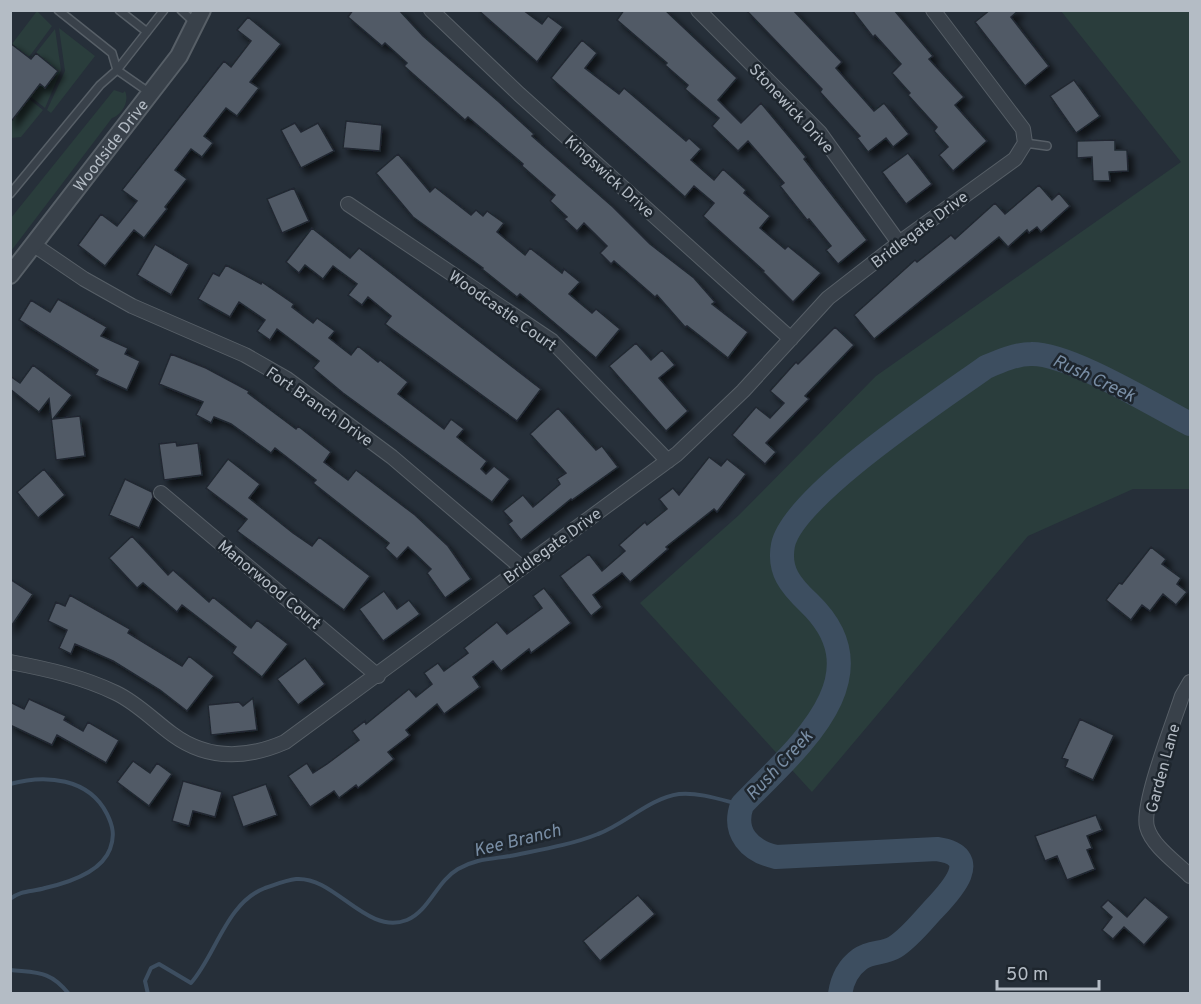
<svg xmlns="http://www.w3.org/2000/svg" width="1201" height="1004" viewBox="0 0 1201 1004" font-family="Overpass,sans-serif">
  <defs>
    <filter id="shadow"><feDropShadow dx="5.5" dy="5.5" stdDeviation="3" flood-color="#0009"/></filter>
  </defs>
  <rect width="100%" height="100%" fill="#262f39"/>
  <path fill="#2a3d3c" d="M 37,11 L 52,26 L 29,57 L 12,44 Z
    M 1061,11 L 1190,11 L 1190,489 L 1133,489 L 1028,536 L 812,792 L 640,603 L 739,515 L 876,376 L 1181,162 Z
    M 59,28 L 95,56 L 51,113 L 47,110 L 65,71 Z
    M 55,29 L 61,70 L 45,108 L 31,97 L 40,84 L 45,87 L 36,53 Z
    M 114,90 L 123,93 L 125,91 C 130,102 121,115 112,118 L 11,251 L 11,218 Z
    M 29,99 L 43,110 L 21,137 L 11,138 L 11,123 Z"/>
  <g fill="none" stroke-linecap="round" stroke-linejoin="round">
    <path stroke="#3d4e60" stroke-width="4" d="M 10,784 C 46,774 89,778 107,814 C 113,826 115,836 110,849 C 101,873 67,883 45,888 C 32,892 21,890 10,899
      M 10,970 C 37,973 50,970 69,994
      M 148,994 L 145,981 L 151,968 L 159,964 L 191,983 C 216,955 226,903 265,888 C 274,885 286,880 296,879 C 335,876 366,936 407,920 C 429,911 437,881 458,869 C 475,859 491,859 510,856 C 539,850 571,845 598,834 C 625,824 650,798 679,794 C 699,792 722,800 742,805"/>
    <path stroke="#3d4e60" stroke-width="24" d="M 840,994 C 842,980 849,967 860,959 C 871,951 884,954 895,947 C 909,938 920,924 931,912 C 947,895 987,856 937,849 L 776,857 C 750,851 732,833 742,805 C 793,751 887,678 809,603 C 791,586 778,571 783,545 C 793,496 943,398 986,367 C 1000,361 1016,354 1031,354 C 1069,353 1153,405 1190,424"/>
  </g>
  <path fill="#515a66" stroke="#202830" stroke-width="1.5" filter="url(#shadow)" d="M 353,10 L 399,10 L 423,36 L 499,102 L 534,134 L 532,136 L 613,207 L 650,244 L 694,278 L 715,302 L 712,304 L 748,332 L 728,358 L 687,326 L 685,327 L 657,295 L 655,297 L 614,261 L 611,264 L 600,253 L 607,246 L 584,223 L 577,231 L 564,219 L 567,217 L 550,201 L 555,195 L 522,166 L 523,164 L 468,117 L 465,120 L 404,66 L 407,63 L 385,43 L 382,46 L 348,17 Z
    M 478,10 L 523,10 L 542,24 L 548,16 L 563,27 L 537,62 Z
    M 624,10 L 665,10 L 737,78 L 718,100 L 741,123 L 761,103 L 806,157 L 804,159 L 867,240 L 838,264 L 826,250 L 831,246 L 809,219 L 807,220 L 780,186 L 784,183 L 748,141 L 738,151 L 712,126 L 719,118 L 685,89 L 688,85 L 665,65 L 667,63 L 617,20 Z
    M 746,10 L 793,10 L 842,62 L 836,68 L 874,111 L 884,103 L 909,134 L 893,147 L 886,138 L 868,152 L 857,138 L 860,136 L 820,92 L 822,89 Z
    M 852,10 L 894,10 L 933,56 L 929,59 L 964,97 L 955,105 L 987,141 L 953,171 L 939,155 L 948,147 L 934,131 L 937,127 L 908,95 L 910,93 L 892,73 L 901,64 L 875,35 L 873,37 Z
    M 990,10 L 1019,10 L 1011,17 L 1049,66 L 1025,86 L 975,22 Z
    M 248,17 L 281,44 L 250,82 L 259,88 L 237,116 L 226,108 L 204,136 L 213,143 L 202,157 L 191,149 L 175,170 L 187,179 L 165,207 L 167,209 L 144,238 L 134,230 L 105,266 L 78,245 L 101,214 L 117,226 L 137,201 L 122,190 L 224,61 L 231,67 L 251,41 L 237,30 Z
    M 582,40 L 597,53 L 585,68 L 619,94 L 624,88 L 686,141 L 689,138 L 701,149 L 691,160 L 714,180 L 723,169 L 746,190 L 744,193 L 770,216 L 760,228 L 785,249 L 788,246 L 821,273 L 793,302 L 763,272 L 764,271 L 703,216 L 714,203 L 694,186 L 685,197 L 551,78 Z
    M 10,43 L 31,59 L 36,53 L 58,71 L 45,88 L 40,84 L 10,123 Z
    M 1074,80 L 1100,116 L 1076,133 L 1050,96 Z
    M 346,121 L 382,125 L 380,151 L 343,148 Z
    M 295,123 L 301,132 L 318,123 L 334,151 L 301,168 L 281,130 Z
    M 1115,140 L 1115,150 L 1127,150 L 1128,171 L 1109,172 L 1110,181 L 1093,181 L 1092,157 L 1077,158 L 1077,141 Z
    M 908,153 L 932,184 L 906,204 L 882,172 Z
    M 398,154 L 430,192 L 435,187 L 471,215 L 476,210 L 483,216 L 487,211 L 504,223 L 497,232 L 525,255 L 530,248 L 562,273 L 564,269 L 580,282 L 569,294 L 592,313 L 596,309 L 620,329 L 596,358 L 520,294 L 517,297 L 482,269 L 483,268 L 413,217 L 376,173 Z
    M 1039,185 L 1052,200 L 1059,193 L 1070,206 L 1041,232 L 1037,227 L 1029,233 L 1027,230 L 1008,247 L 999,237 L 874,339 L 854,315 L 915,260 L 917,262 L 951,235 L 955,239 L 995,203 L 1005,214 Z
    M 294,188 L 309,221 L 282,233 L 267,199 Z
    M 312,228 L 350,258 L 359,248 L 541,389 L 517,421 L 385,324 L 391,316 L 368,297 L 362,305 L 348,295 L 357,284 L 333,266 L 323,279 L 305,265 L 299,273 L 286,262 Z
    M 155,244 L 189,264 L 171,295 L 137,275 Z
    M 226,265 L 261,284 L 262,282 L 294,304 L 292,307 L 313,323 L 317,318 L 335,331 L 329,338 L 351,355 L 358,346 L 378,362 L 380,360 L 408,382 L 398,394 L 444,429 L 451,419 L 464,429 L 457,437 L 487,461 L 481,469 L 486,474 L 494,466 L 510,479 L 492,502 L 343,393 L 313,368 L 319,361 L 277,329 L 270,340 L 257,331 L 265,320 L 239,302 L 230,317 L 198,299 L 213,273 L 219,276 Z
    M 58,299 L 107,327 L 101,336 L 128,348 L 125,354 L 140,361 L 127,390 L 95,375 L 98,370 L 19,320 L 31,300 L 50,312 Z
    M 835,327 L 854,345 L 805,396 L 809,399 L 766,443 L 776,452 L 765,464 L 732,435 L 756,407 L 770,418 L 784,403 L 770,391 L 796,362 L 798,364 Z
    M 636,343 L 651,360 L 662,350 L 675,365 L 659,378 L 688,411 L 666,431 L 609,366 Z
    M 171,354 L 206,368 L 249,391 L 248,393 L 296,429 L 298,426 L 331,452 L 324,462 L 348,480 L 356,470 L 415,515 L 448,546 L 471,579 L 445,598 L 427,573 L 431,569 L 408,547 L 397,559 L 385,548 L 389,543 L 313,483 L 316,480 L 275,448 L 271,453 L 231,424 L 214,417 L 211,423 L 196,415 L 203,402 L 159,384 Z
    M 33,365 L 72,395 L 53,419 L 80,416 L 85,456 L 56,460 L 49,399 L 39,412 L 10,389 L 10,376 L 20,383 Z
    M 558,408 L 596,450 L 602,446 L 618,467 L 572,500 L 571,499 L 521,540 L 508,524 L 512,521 L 503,511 L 523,495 L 533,507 L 560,484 L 557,479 L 566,473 L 530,434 Z
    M 176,442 L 177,446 L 198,443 L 202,475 L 164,480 L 159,444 Z
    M 709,457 L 721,466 L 727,459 L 746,474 L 717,512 L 714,509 L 666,547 L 668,549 L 630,582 L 622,573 L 593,595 L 602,607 L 591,616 L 560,576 L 589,554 L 602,571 L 625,551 L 619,545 L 645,522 L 647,525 L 667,509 L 659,499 L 673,488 L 679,495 Z
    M 228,459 L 260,484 L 249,498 L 293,533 L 312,546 L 319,537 L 370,576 L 344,610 L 237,531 L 247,519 L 206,488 Z
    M 44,469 L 65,495 L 38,518 L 17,492 Z
    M 125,479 L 152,492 L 153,497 L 139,528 L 109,515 Z
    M 132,536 L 168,575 L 173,570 L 209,602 L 213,597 L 251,628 L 257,620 L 288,644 L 262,677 L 232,653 L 236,647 L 182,605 L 177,612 L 143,583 L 137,588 L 109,558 Z
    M 1151,547 L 1166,559 L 1162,564 L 1181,578 L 1177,584 L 1187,592 L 1176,605 L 1163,594 L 1150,611 L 1142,605 L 1131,620 L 1106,600 L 1119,583 L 1122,584 Z
    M 10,579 L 33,594 L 10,628 Z
    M 544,588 L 571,623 L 531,653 L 529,649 L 501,671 L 493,661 L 473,677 L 480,687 L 444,714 L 437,704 L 406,730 L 410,735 L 388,752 L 394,759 L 358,788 L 356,785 L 339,798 L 334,791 L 310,807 L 288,776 L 307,763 L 313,773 L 327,764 L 359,740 L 352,731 L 365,721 L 366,724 L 409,689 L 416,697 L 432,684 L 424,673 L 438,663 L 444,671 L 468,653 L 464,648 L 497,622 L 507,634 L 542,608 L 533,596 Z
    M 384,591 L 397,609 L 409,600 L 420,614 L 383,641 L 359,609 Z
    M 70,595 L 130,629 L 128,633 L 182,666 L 189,656 L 214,676 L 187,711 L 160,690 L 113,661 L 75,644 L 71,654 L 59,648 L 67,630 L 48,621 L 56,602 L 65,606 Z
    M 305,658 L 325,684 L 298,705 L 277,679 Z
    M 253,698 L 257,730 L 211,735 L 208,705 L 239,702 L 243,706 Z
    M 29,699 L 66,716 L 64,720 L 83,731 L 88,722 L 119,740 L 106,763 L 57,735 L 52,745 L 10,725 L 10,702 L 24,709 Z
    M 1080,719 L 1114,735 L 1093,780 L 1065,767 L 1068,760 L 1062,758 Z
    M 133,761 L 150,773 L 157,763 L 172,774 L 149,806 L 117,782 Z
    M 183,781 L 222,792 L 215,817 L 193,811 L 189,826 L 172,821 Z
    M 266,784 L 277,815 L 243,827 L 232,796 Z
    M 1096,815 L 1102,830 L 1087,836 L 1092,848 L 1087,850 L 1095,869 L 1067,880 L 1057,856 L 1045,861 L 1035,836 Z
    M 638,895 L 655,914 L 600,961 L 583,941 Z
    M 1145,897 L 1169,917 L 1144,945 L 1124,927 L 1113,939 L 1102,930 L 1112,917 L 1101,907 L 1108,900 L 1127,917 Z"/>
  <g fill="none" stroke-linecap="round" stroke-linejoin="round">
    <defs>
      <path id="service" d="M 58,10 L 112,53 L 117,70 L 150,93
        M 119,10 L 147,32
        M 181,10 L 195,23
        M 1025,143 L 1047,146
        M 10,194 L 100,85 L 117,70 L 164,10"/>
      <path id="minor" d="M 431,10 L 519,94 L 791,339
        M 698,10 L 820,133 L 899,243
        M 348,204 L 552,341 L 668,461
        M 34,245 L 84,279 L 132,306 L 245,355 L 287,379 L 392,457 L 521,567
        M 161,493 L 378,676
        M 10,662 C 47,669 83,677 116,693 C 137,703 153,720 172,734 C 207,760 246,759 285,742 L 677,454 L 743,391 L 828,298 L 899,243 L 1015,159 L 1025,143 L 1023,129 L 933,10
        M 1190,682 L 1182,696 C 1174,721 1141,805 1147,827 C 1152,846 1177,863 1190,876"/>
      <g id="tertiary">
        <path id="s1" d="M 10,275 L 179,56 L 202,10"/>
      </g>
    </defs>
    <use href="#service" stroke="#575f67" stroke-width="10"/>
    <use href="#minor" stroke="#575f67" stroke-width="16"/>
    <use href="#tertiary" stroke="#575f67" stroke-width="20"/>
    <use href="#service" stroke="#39414a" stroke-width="7"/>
    <use href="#minor" stroke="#39414a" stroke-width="14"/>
    <use href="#tertiary" stroke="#39414a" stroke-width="16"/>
  </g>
  <g text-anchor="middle" stroke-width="5" stroke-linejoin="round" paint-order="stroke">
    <g font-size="16" fill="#b4bcc5" stroke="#1e262e">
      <text transform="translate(792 108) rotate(47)" y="6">Stonewick Drive</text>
      <text dy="6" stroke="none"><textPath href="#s1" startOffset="164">Woodside Drive</textPath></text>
      <text transform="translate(610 176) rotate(42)" y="6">Kingswick Drive</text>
      <text transform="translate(919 229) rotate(-37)" y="6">Bridlegate Drive</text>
      <text transform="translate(503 310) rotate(35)" y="6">Woodcastle Court</text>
      <text transform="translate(320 406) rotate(35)" y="6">Fort Branch Drive</text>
      <text transform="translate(552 545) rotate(-36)" y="6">Bridlegate Drive</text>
      <text transform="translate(270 584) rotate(40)" y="6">Manorwood Court</text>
      <text transform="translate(1162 768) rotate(-75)" y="6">Garden Lane</text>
    </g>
    <g font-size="18" font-style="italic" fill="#798ea5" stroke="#1e262e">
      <text transform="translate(1094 378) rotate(25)" y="6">Rush Creek</text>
      <text transform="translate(779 765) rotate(-47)" y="6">Rush Creek</text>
      <text transform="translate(517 840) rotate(-14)" y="6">Kee Branch</text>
    </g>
  </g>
  <rect width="1201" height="1004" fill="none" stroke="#b4bcc5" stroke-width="24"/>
  <path d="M997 980v9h102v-9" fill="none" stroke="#b4bcc5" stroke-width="3"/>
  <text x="1006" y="980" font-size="18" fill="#b4bcc5" stroke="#1e262e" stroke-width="4.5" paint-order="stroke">50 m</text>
</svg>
